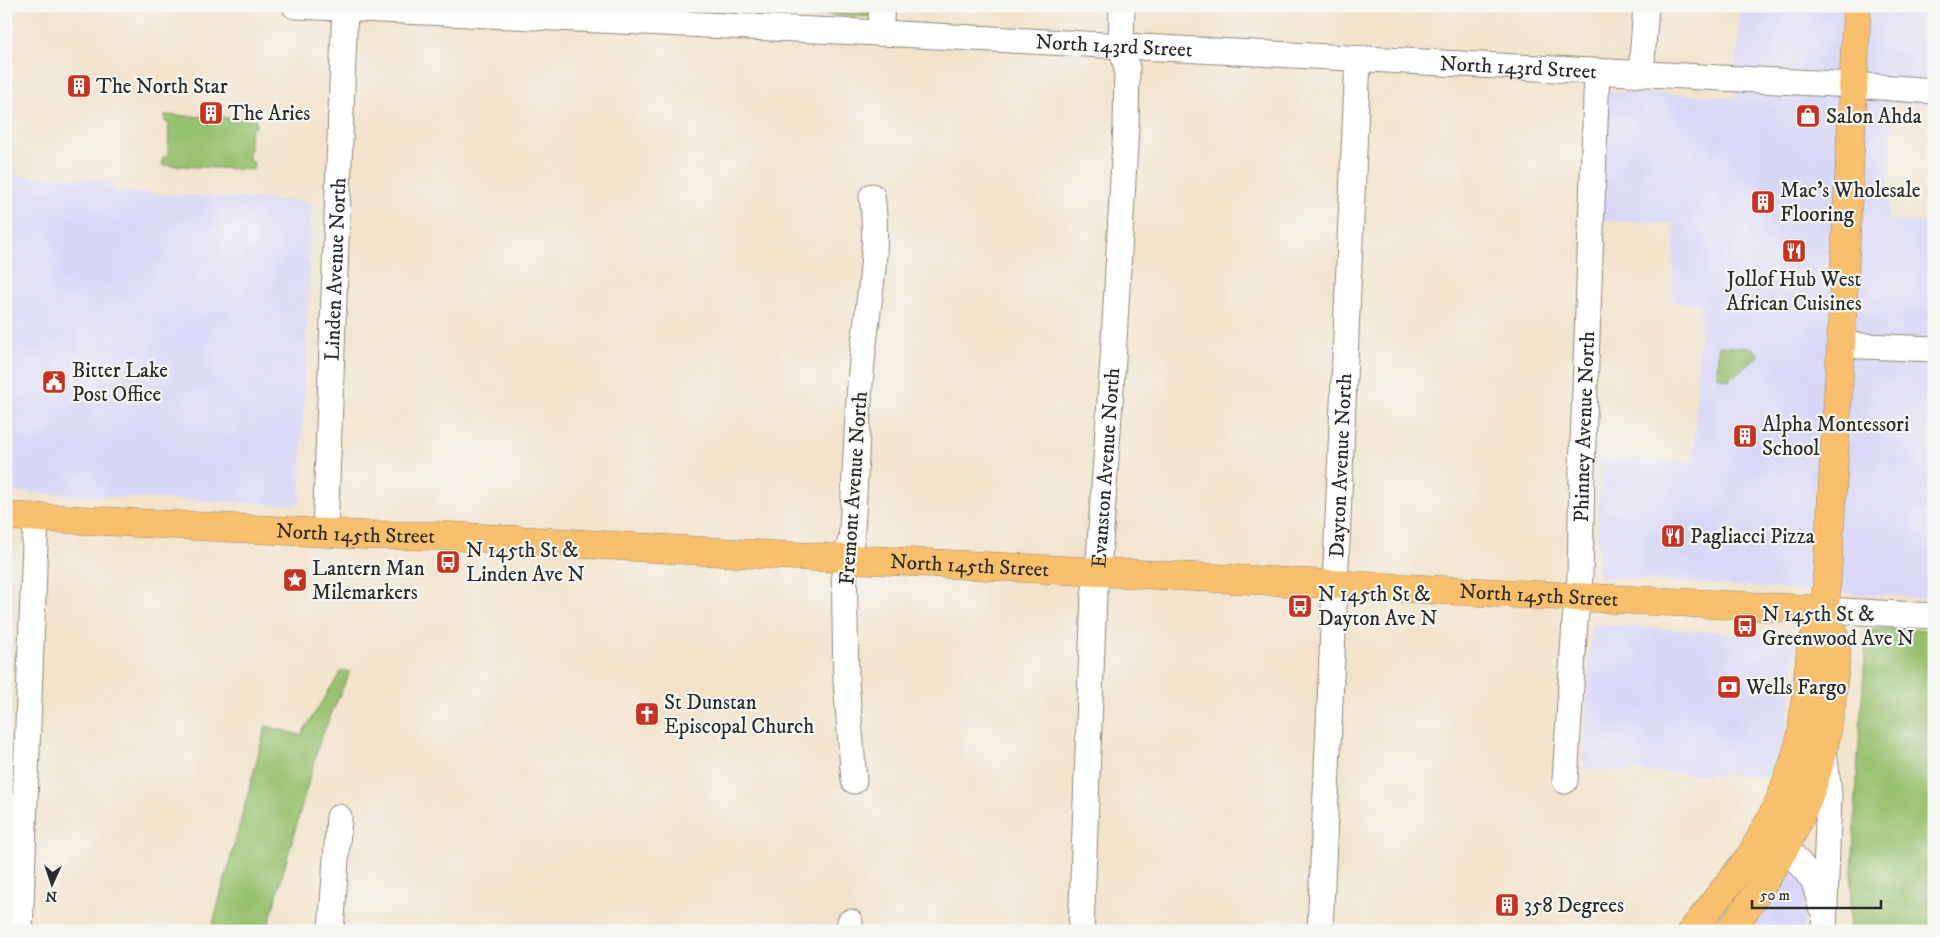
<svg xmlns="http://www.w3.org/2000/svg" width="1940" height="937" viewBox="0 0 1940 937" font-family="'IM FELL DW Pica',serif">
  <rect width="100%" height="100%" fill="#f6f6f2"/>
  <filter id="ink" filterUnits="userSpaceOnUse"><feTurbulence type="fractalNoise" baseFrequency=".02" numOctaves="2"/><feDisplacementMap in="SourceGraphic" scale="10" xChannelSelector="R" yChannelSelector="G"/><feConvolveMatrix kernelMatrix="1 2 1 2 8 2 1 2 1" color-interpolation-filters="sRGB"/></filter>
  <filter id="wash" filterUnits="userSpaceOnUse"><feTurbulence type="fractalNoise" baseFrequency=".0096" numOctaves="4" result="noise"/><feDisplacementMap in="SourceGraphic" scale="20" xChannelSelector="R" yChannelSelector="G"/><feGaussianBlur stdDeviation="1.12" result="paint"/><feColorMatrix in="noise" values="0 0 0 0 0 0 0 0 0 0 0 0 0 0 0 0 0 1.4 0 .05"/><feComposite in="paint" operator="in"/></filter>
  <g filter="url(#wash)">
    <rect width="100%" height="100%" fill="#f3e3cb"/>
    <path fill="#d8d7f8" d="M 1740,6 L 1934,6 L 1934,105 L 1893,103 L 1888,220 L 1934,223 L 1934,599 L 1605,577 L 1598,574 L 1597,570 L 1600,458 L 1693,462 L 1701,304 L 1672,302 L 1675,224 L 1600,220 L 1606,91 L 1735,97 Z
      M 6,141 L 14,142 L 12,175 L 112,180 L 113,191 L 312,202 L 300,501 L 295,505 L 6,492 Z
      M 1591,624 L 1798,637 L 1785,738 L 1768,777 L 1583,769 Z
      M 1795,872 L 1806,878 L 1803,931 L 1741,931 L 1782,877 L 1791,873 Z"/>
    <path fill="#96c16e" stroke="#60764c" d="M 670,6 L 871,6 L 871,17 Z
      M 165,115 L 256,119 L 256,127 L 251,127 L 249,161 L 254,162 L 253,170 L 162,165 L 163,157 L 168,157 L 169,123 L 165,122 Z
      M 1718,346 L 1753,348 L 1759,356 L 1728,380 L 1717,376 Z
      M 1874,628 L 1934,631 L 1934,931 L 1849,931 L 1858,757 L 1866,643 Z
      M 342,670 L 350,672 L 320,740 L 267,931 L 211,931 L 266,726 L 301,735 Z"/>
  </g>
  <g filter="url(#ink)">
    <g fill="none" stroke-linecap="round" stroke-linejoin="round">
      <defs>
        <g id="minor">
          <path id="s1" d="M 295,6 L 880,33 L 1853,85 L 1934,91"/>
          <path d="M 880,33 L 882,6"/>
          <path d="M 1641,74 L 1646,6"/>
          <path d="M 1841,345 L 1934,349"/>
          <path id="s2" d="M 325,533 L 345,6"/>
          <path d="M 1825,610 L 1934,616"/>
          <path d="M 854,781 L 846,681 L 844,558 L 851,541 C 856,481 856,421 862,362 C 867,306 880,252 872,196"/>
          <path id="s3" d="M 1565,781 L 1575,621 L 1580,577 L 1582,469 L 1597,71"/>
          <path d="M 1777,830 L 1781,841 L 1814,881 L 1821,907"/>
          <path d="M 20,931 L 36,517"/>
          <path d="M 331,931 L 339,817"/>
          <path d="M 849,931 L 850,922"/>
          <path id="s4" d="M 1081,931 L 1094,595 L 1098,572 L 1113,359 L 1126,126 L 1127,68 L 1121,47 L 1122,6"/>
          <path id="s5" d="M 1320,931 L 1358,59"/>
          <path d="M 1824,931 L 1829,794 L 1824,749"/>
        </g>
        <g id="major">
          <path id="s6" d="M 6,516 L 364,535 L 449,536 L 736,553 L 1825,610"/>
          <path d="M 1692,931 L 1751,855 L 1779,803 L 1794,762 L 1802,732 L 1811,647 L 1825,610 L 1841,345 L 1857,6"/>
          <path d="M 1730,931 C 1787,855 1827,781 1833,685 C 1834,672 1838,656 1836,643 C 1834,632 1829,620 1825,610"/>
        </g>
      </defs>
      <use href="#minor" stroke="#8f877b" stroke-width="27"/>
      <use href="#major" stroke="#8f877b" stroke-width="29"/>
      <use href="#minor" stroke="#fff" stroke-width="25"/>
      <use href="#major" stroke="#f8bf6c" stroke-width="28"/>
    </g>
  </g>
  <defs>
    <symbol id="building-square" viewBox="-11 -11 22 22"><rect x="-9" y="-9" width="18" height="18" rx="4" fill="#c8321e" stroke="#f6f6f2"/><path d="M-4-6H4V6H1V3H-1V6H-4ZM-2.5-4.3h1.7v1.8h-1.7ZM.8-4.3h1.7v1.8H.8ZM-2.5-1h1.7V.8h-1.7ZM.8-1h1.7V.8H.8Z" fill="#fff"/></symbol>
    <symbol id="shop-square" viewBox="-11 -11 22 22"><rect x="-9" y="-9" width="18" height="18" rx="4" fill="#c8321e" stroke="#f6f6f2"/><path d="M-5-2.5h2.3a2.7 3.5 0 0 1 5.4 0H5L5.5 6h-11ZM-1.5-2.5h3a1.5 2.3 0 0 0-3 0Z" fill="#fff"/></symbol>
    <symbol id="restaurant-square" viewBox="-11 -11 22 22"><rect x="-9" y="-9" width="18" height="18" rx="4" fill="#c8321e" stroke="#f6f6f2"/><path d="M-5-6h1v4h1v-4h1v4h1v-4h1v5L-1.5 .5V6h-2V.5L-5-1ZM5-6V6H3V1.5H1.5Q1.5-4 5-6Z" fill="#fff"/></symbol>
    <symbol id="civic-square" viewBox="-11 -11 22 22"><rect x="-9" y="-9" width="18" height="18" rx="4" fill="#c8321e" stroke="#f6f6f2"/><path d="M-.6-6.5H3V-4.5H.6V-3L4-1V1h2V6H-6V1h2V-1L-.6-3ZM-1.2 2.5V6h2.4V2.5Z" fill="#fff"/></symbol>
    <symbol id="bus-square" viewBox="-11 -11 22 22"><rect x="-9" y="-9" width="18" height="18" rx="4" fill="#c8321e" stroke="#f6f6f2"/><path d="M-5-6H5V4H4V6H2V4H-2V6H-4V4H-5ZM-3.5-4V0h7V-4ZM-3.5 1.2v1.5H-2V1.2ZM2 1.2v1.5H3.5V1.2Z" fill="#fff"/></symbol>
    <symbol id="sight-square" viewBox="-11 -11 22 22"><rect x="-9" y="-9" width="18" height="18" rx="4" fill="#c8321e" stroke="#f6f6f2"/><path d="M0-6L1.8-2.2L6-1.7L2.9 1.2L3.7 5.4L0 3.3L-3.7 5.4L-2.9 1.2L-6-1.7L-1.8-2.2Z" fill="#fff"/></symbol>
    <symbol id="bank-square" viewBox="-11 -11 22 22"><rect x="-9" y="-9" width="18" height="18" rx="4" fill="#c8321e" stroke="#f6f6f2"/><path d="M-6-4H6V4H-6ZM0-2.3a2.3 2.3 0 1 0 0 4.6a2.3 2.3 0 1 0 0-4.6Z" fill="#fff"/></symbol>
    <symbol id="church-square" viewBox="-11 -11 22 22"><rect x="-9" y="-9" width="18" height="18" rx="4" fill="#c8321e" stroke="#f6f6f2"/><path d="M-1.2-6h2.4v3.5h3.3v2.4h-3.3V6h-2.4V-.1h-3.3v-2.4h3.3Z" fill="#fff"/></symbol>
  </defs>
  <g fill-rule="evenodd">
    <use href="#building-square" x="65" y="72" width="28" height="28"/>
    <use href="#building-square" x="197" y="99" width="28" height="28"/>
    <use href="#shop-square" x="1794" y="102" width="28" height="28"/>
    <use href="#building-square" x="1749" y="188" width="28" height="28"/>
    <use href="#restaurant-square" x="1780" y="237" width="28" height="28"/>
    <use href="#civic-square" x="40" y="368" width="28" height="28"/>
    <use href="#building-square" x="1731" y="422" width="28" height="28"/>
    <use href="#restaurant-square" x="1659" y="522" width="28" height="28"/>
    <use href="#bus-square" x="434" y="548" width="28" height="28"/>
    <use href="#sight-square" x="281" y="566" width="28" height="28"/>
    <use href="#bus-square" x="1286" y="592" width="28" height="28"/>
    <use href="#bus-square" x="1731" y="612" width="28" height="28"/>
    <use href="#bank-square" x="1715" y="673" width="28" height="28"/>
    <use href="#church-square" x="633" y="700" width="28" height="28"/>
    <use href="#building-square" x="1493" y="891" width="28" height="28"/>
  </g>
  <g text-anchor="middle" stroke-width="4.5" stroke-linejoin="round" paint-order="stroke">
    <g font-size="21" fill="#2b2b2b" stroke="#f6f6f2">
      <text dy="7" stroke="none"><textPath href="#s1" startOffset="820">North 143rd Street</textPath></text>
      <text dy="7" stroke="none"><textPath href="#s1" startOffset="1225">North 143rd Street</textPath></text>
      <text dy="7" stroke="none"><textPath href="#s2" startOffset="264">Linden Avenue North</textPath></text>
      <text dy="7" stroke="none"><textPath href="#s3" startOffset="355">Phinney Avenue North</textPath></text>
      <text dy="7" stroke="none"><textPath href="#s5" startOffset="466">Dayton Avenue North</textPath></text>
      <text dy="7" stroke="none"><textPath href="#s4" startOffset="464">Evanston Avenue North</textPath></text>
      <text transform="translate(853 488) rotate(-86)" y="7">Fremont Avenue North</text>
      <text dy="7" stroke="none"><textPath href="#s6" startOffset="350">North 145th Street</textPath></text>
      <text dy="7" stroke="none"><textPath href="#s6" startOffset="965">North 145th Street</textPath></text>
      <text dy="7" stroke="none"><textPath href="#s6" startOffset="1535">North 145th Street</textPath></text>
    </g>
    <g font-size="21" fill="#2b2b2b" stroke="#f6f6f2" text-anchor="start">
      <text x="96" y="93">The North Star</text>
      <text x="228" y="120">The Aries</text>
      <text x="1826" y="123">Salon Ahda</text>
      <text x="1780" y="197">Mac's Wholesale<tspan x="1780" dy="24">Flooring</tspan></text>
      <text x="1794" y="286" text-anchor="middle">Jollof Hub West<tspan x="1794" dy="24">African Cuisines</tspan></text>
      <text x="72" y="377">Bitter Lake<tspan x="72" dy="24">Post Office</tspan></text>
      <text x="1762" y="431">Alpha Montessori<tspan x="1762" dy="24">School</tspan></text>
      <text x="1690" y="543">Pagliacci Pizza</text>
      <text x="466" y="557">N 145th St &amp;<tspan x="466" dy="24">Linden Ave N</tspan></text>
      <text x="312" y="575">Lantern Man<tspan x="312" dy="24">Milemarkers</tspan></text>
      <text x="1318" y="601">N 145th St &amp;<tspan x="1318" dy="24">Dayton Ave N</tspan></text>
      <text x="1762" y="621">N 145th St &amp;<tspan x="1762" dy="24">Greenwood Ave N</tspan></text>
      <text x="1746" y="694">Wells Fargo</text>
      <text x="664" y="709">St Dunstan<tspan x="664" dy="24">Episcopal Church</tspan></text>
      <text x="1524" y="912">358 Degrees</text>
    </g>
  </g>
  <rect width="1940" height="937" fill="none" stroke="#f6f6f2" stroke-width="25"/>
  <g transform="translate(52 884) rotate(183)" stroke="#f6f6f2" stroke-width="4" paint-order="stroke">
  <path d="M0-4L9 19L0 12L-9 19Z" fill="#2b2b2b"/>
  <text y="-8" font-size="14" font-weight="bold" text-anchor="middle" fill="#2b2b2b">N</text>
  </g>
  <path d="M1752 900v8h129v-8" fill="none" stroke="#2b2b2b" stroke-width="2.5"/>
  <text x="1760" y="900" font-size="15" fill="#2b2b2b" stroke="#f6f6f2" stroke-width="4" paint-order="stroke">50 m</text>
</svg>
